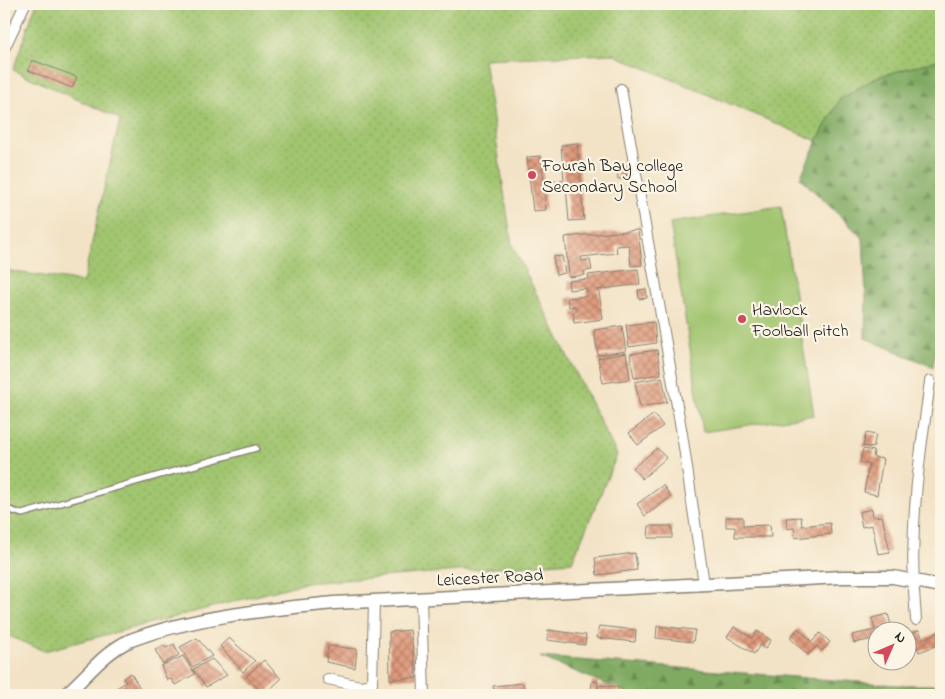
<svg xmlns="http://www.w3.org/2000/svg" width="945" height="699" viewBox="0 0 945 699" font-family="'Indie Flower',sans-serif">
  <defs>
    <pattern id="grass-dots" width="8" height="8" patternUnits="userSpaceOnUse" patternTransform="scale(1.25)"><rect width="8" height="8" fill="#a1c56f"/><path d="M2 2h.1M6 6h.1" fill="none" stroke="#8aa960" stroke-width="1.8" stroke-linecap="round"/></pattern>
    <pattern id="forest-firs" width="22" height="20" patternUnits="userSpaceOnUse" patternTransform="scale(1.25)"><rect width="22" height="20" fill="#80aa62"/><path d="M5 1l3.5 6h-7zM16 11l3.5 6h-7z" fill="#688a50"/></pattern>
    <pattern id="building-cross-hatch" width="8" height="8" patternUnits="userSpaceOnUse" patternTransform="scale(1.25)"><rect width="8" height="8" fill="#df997b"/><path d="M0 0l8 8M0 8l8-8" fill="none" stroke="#b47c64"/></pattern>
  </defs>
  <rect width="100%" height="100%" fill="#fcf5e5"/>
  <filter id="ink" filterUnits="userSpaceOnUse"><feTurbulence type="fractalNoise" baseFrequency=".02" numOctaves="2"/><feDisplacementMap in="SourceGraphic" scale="10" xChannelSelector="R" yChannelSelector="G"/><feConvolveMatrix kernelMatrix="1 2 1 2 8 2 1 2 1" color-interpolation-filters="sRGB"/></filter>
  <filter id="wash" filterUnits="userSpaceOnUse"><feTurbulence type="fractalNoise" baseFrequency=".0096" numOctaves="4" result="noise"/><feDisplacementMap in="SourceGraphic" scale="20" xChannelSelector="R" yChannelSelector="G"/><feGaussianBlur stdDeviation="1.12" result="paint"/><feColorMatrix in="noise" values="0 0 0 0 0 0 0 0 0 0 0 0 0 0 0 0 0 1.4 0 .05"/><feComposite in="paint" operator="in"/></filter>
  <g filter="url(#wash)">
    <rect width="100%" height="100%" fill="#f3e3c6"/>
    <path fill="url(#grass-dots)" stroke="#5e7046" d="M 36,4 L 941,4 L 941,59 L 877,77 L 840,99 L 817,141 L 612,54 L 484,59 L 512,245 L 617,455 L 572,562 L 305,583 L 44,651 L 4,634 L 4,270 L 83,282 L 120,119 L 13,70 Z"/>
    <path fill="url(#forest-firs)" stroke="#4e633f" d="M 941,59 L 941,314 L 933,367 L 865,338 L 866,296 L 863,238 L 800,178 L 817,141 L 840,99 L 877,77 Z
      M 540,657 L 896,685 L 941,685 L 941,695 L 632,695 Z"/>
    <path fill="#a1c56f" stroke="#5e7046" d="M 781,206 L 814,415 L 703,432 L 670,223 Z"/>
    <g id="blocks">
      <path fill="url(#building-cross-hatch)" d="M 32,60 L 77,77 L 72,88 L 28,70 Z
        M 577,143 L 584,220 L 569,221 L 566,186 L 544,188 L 546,210 L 533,211 L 527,157 L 541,156 L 544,182 L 564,180 L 561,145 Z
        M 626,166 L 627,179 L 618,179 L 617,167 Z
        M 638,230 L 642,265 L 631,266 L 629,245 L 616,246 L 617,253 L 581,257 L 582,261 L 590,260 L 592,270 L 584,271 L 585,275 L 569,277 L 565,237 Z
        M 562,256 L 565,273 L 556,275 L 553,257 Z
        M 638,269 L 640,284 L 596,290 L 599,292 L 603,319 L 574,323 L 573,312 L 577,311 L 577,309 L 575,306 L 569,307 L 567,298 L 587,296 L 586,288 L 569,290 L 568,281 L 589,279 L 588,275 Z
        M 646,289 L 647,298 L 639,299 L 638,290 Z
        M 654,322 L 656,343 L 629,347 L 626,325 Z
        M 622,326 L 626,351 L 598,355 L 594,330 Z
        M 657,350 L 661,374 L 634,378 L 630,354 Z
        M 626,353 L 630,379 L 603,383 L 598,358 Z
        M 662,377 L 667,402 L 640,407 L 635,382 Z
        M 654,414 L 663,426 L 638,445 L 629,433 Z
        M 866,433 L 876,435 L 873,448 L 863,446 Z
        M 657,448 L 666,458 L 642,479 L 633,468 Z
        M 863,449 L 874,451 L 873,457 L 883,459 L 877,495 L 864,492 L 869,464 L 860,462 Z
        M 663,485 L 671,497 L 645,516 L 637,504 Z
        M 872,509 L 873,517 L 882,516 L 890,552 L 878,554 L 872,525 L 862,527 L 859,512 Z
        M 726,517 L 743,517 L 743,526 L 770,525 L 771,537 L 735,537 L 735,527 L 726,527 Z
        M 801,517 L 802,526 L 830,523 L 831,534 L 795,538 L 794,528 L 787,529 L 786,518 Z
        M 649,526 L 672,526 L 672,538 L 648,538 Z
        M 635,553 L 637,570 L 597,575 L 595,558 Z
        M 888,614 L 891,625 L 882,627 L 883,632 L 878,632 L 878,638 L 854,643 L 852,635 L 875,630 L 872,618 Z
        M 599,626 L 636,630 L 635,642 L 597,638 Z
        M 657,626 L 695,630 L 693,642 L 656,638 Z
        M 734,627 L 752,638 L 757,631 L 771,640 L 765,649 L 760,645 L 754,654 L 727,637 Z
        M 798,628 L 812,642 L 820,633 L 830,642 L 822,651 L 817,646 L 808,655 L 790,638 Z
        M 410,630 L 417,678 L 390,679 L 389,632 Z
        M 548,630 L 586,635 L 585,645 L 547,640 Z
        M 919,630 L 923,639 L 941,631 L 941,644 L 919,652 L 915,643 L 909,645 L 908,641 L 908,635 Z
        M 197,638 L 212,656 L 192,667 L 180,647 Z
        M 229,638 L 255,661 L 243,672 L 220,646 Z
        M 174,644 L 179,655 L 163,664 L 155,650 L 164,645 L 166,648 Z
        M 328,646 L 357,649 L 355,668 L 326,662 Z
        M 183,656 L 195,674 L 175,685 L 171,679 L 167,680 L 161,666 Z
        M 212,659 L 227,675 L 206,687 L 193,669 Z
        M 264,660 L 281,679 L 264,695 L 246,676 Z
        M 130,673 L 132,675 L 144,695 L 118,695 L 115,689 L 126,682 L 123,678 Z
        M 592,681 L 598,682 L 597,692 L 591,691 Z
        M 523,683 L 525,695 L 495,695 L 493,686 Z
        M 599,685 L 618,687 L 617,695 L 598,695 Z"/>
    </g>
  </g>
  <g filter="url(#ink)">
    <use href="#blocks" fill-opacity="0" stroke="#888071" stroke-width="1"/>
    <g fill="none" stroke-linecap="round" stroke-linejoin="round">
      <defs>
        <path id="service" d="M 4,508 L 22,514 L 256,448"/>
        <path id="minor" d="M 4,49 L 25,4
          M 621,89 L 682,434 L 704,584
          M 421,598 L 424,695
          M 916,620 C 911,566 913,511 920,457 C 923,431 927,406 930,381
          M 328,679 L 360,686 L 372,684 L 374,601"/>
        <path id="tertiary" d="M 65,695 C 86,677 105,651 131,640 C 196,616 265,610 334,603 L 842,577 L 893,577 L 941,586"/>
      </defs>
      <use href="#service" stroke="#888071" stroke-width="8"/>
      <use href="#minor" stroke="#888071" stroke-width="12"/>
      <use href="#tertiary" stroke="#888071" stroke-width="15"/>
      <use href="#service" stroke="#fff" stroke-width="5"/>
      <use href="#minor" stroke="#fff" stroke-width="10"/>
      <use href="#tertiary" stroke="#fff" stroke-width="12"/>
    </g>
  </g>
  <g fill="#d1495b" stroke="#fcf5e5" stroke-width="2">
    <circle cx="532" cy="175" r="5"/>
    <circle cx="742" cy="319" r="5"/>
  </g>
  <g text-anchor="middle" stroke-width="4.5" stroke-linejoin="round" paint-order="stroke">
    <g font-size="18" fill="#1c1c1c" stroke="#fcf5e5" text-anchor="start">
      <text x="542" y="171">Fourah Bay college<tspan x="542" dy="21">Secondary School</tspan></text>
      <text x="752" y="315">Havlock<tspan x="752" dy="21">Foolball pitch</tspan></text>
    </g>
    <g font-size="18" fill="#1c1c1c" stroke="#fcf5e5">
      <text transform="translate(490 577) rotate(-3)" y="6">Leicester Road</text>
    </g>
  </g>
  <rect width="945" height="699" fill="none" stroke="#fcf5e5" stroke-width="20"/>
  <g transform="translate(892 646) rotate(45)"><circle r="24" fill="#fcf5e5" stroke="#a29e95"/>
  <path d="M0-4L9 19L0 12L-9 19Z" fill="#d1495b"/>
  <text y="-8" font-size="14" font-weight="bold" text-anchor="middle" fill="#1c1c1c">N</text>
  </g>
</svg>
